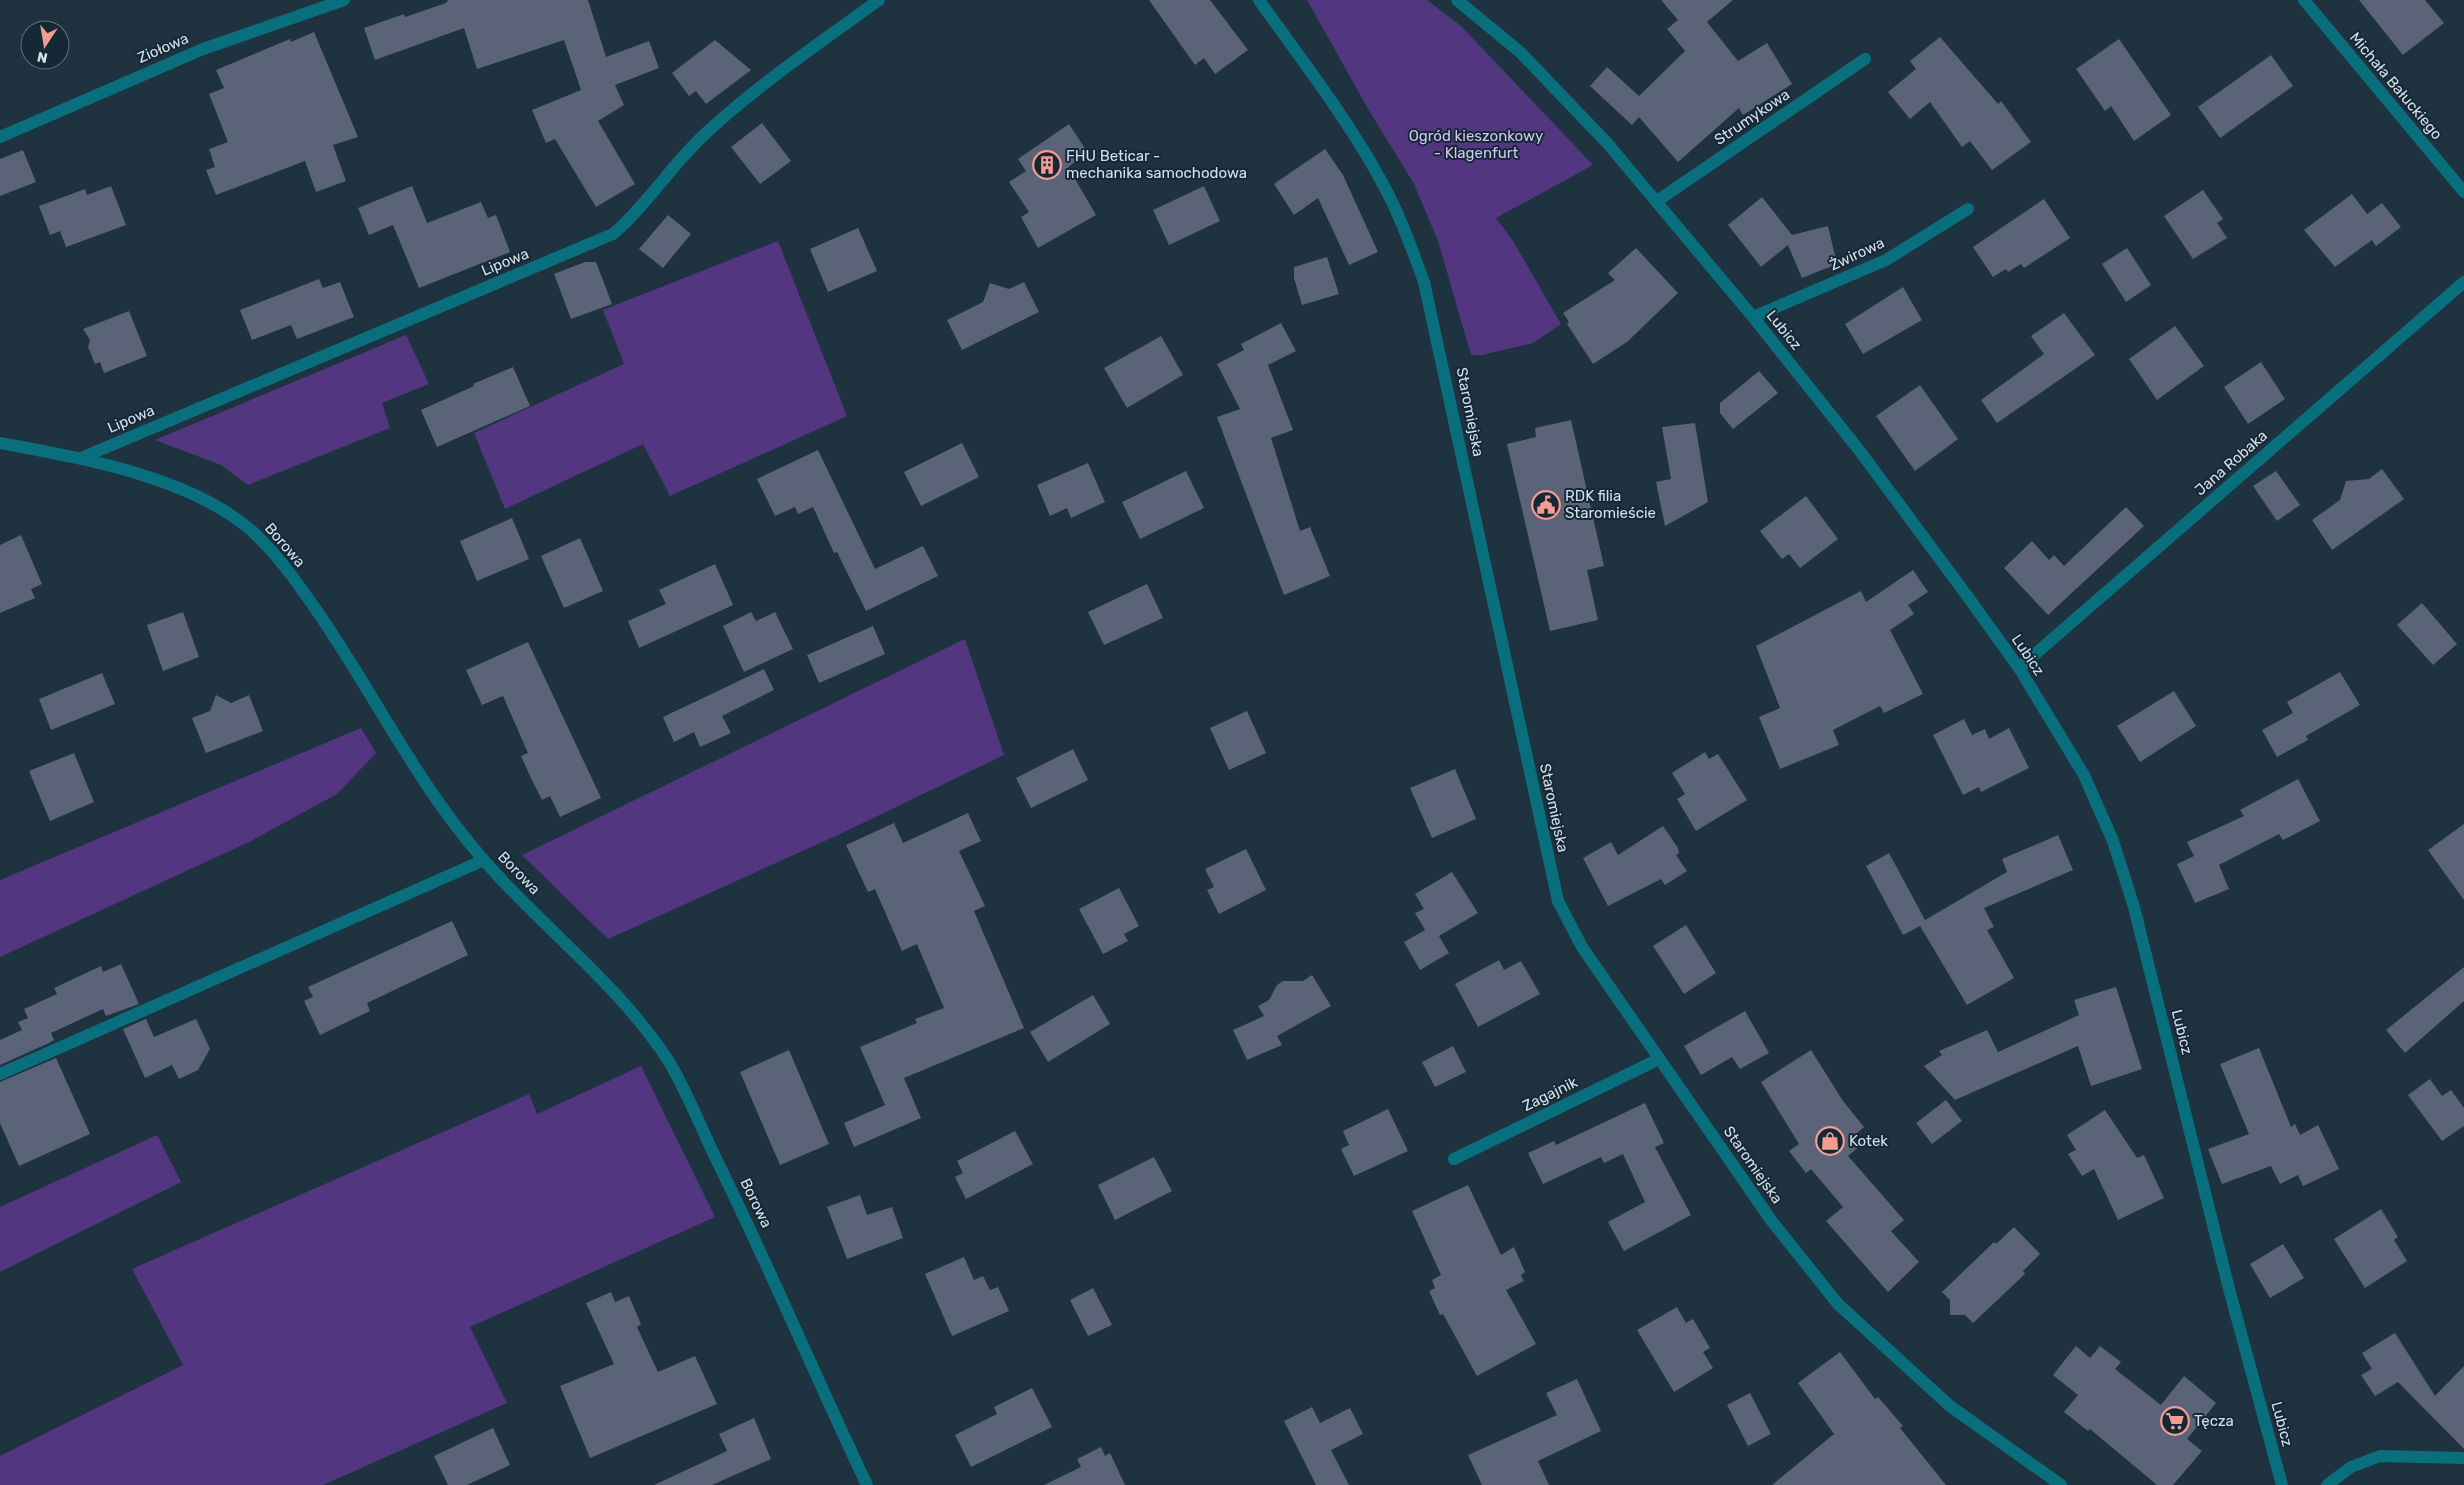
<svg xmlns="http://www.w3.org/2000/svg" width="2464" height="1485" viewBox="0 0 2464 1485" font-family="Rubik,sans-serif">
  <rect width="100%" height="100%" fill="#1e3240"/>
  <path fill="#523780" d="M 1307,0 L 1427,0 L 1461,26 L 1593,165 L 1496,218 L 1513,241 L 1561,324 L 1533,343 L 1482,355 L 1471,355 L 1438,241 L 1414,184 L 1367,107 Z
    M 778,241 L 847,416 L 670,496 L 643,444 L 505,509 L 474,433 L 624,364 L 603,310 Z
    M 406,335 L 429,384 L 382,403 L 390,428 L 248,485 L 221,465 L 155,440 Z
    M 965,639 L 1004,755 L 838,835 L 608,939 L 522,855 Z
    M 361,728 L 376,753 L 337,794 L 249,842 L 0,957 L 0,880 Z
    M 641,1066 L 715,1217 L 470,1327 L 507,1403 L 323,1485 L 0,1485 L 0,1456 L 183,1365 L 132,1269 L 529,1094 L 537,1114 Z
    M 157,1135 L 181,1182 L 0,1272 L 0,1207 Z"/>
  <path fill="#5b6378" d="M 448,0 L 588,0 L 606,57 L 649,41 L 659,68 L 615,85 L 624,105 L 598,121 L 635,184 L 596,207 L 555,139 L 546,143 L 532,110 L 581,90 L 564,40 L 477,69 L 464,28 L 375,60 L 364,28 L 404,14 L 405,17 L 446,3 Z
    M 1149,0 L 1210,0 L 1248,50 L 1215,74 L 1204,58 L 1195,65 Z
    M 1661,0 L 1733,0 L 1707,22 L 1738,61 L 1767,43 L 1792,84 L 1743,115 L 1739,108 L 1678,162 L 1639,117 L 1632,125 L 1590,86 L 1607,67 L 1639,96 L 1685,51 L 1667,29 L 1678,20 Z
    M 2359,0 L 2425,0 L 2444,23 L 2403,55 Z
    M 314,32 L 358,137 L 333,145 L 346,181 L 316,192 L 305,161 L 216,195 L 206,170 L 215,167 L 209,149 L 228,142 L 209,94 L 224,88 L 216,70 L 290,39 L 291,42 Z
    M 1940,37 L 1998,104 L 2001,101 L 2031,142 L 1992,170 L 1970,141 L 1962,147 L 1930,102 L 1910,119 L 1888,92 L 1916,69 L 1910,61 Z
    M 2119,39 L 2171,115 L 2134,141 L 2111,106 L 2105,111 L 2076,69 Z
    M 715,40 L 751,70 L 706,104 L 696,91 L 689,96 L 672,73 Z
    M 2271,55 L 2293,86 L 2220,138 L 2198,107 Z
    M 762,123 L 791,161 L 760,184 L 731,147 Z
    M 1069,124 L 1088,153 L 1068,167 L 1096,215 L 1038,248 L 1021,217 L 1029,212 L 1009,182 L 1026,171 L 1018,159 Z
    M 1325,149 L 1343,175 L 1378,252 L 1349,265 L 1318,198 L 1294,215 L 1274,184 Z
    M 23,150 L 36,182 L 0,196 L 0,159 Z
    M 111,186 L 126,225 L 66,247 L 60,231 L 50,235 L 39,206 L 85,189 L 87,195 Z
    M 412,186 L 427,223 L 481,202 L 488,218 L 496,215 L 510,252 L 419,288 L 393,225 L 369,235 L 358,208 Z
    M 1204,186 L 1220,221 L 1169,245 L 1153,210 Z
    M 2203,190 L 2223,219 L 2217,223 L 2227,238 L 2193,259 L 2164,216 Z
    M 2352,194 L 2367,214 L 2382,203 L 2401,227 L 2376,246 L 2372,240 L 2335,267 L 2304,230 Z
    M 1762,197 L 1792,235 L 1828,226 L 1837,264 L 1802,278 L 1788,245 L 1761,267 L 1728,225 Z
    M 2044,199 L 2070,238 L 2024,268 L 2021,264 L 2008,272 L 2006,269 L 1993,277 L 1973,247 Z
    M 668,215 L 691,234 L 663,268 L 639,249 Z
    M 858,228 L 877,271 L 828,292 L 810,249 Z
    M 1636,248 L 1678,293 L 1627,342 L 1593,364 L 1567,324 L 1569,322 L 1563,313 L 1615,280 L 1608,273 Z
    M 2127,248 L 2151,285 L 2126,302 L 2102,264 Z
    M 1327,257 L 1339,294 L 1302,305 L 1294,278 L 1294,267 Z
    M 585,262 L 596,262 L 612,304 L 571,319 L 554,274 Z
    M 319,279 L 323,288 L 340,282 L 354,317 L 297,339 L 291,325 L 252,340 L 240,310 Z
    M 1024,282 L 1039,312 L 962,350 L 947,320 L 983,302 L 990,283 L 1009,289 Z
    M 1903,287 L 1922,320 L 1863,354 L 1845,324 Z
    M 129,311 L 147,356 L 104,373 L 100,362 L 95,364 L 88,347 L 90,340 L 83,329 Z
    M 2064,313 L 2095,355 L 1997,423 L 1981,400 L 2044,354 L 2031,336 Z
    M 1281,323 L 1296,351 L 1268,365 L 1293,430 L 1271,438 L 1300,531 L 1310,527 L 1330,576 L 1284,595 L 1217,417 L 1240,409 L 1217,364 L 1244,350 L 1241,344 Z
    M 2175,326 L 2204,366 L 2157,400 L 2129,359 Z
    M 1161,336 L 1183,375 L 1127,408 L 1104,368 Z
    M 2261,362 L 2285,399 L 2248,424 L 2224,387 Z
    M 513,367 L 530,406 L 437,447 L 421,410 L 474,386 L 473,384 Z
    M 1759,371 L 1778,393 L 1733,429 L 1720,413 L 1720,403 Z
    M 1920,385 L 1958,439 L 1915,471 L 1876,416 Z
    M 1571,420 L 1604,566 L 1587,570 L 1598,620 L 1550,631 L 1507,444 L 1536,437 L 1535,428 Z
    M 1695,423 L 1708,502 L 1665,526 L 1656,482 L 1671,479 L 1662,427 Z
    M 962,443 L 979,477 L 921,506 L 904,472 Z
    M 818,450 L 875,569 L 923,546 L 938,576 L 866,611 L 837,552 L 834,553 L 813,507 L 798,514 L 795,507 L 775,516 L 757,479 Z
    M 1088,463 L 1105,502 L 1071,518 L 1067,508 L 1050,516 L 1037,485 Z
    M 2382,469 L 2404,499 L 2332,550 L 2312,520 L 2340,500 L 2346,481 L 2369,479 Z
    M 1186,471 L 1204,508 L 1140,539 L 1122,502 Z
    M 2276,471 L 2300,505 L 2277,521 L 2253,486 Z
    M 1806,496 L 1838,539 L 1800,568 L 1789,554 L 1782,559 L 1760,531 Z
    M 2126,507 L 2144,526 L 2048,615 L 2004,568 L 2032,541 L 2049,560 L 2054,555 L 2064,566 Z
    M 512,518 L 529,559 L 477,581 L 460,541 Z
    M 21,535 L 42,584 L 31,589 L 35,598 L 0,613 L 0,545 Z
    M 580,538 L 603,591 L 564,608 L 541,556 Z
    M 715,564 L 733,605 L 639,648 L 628,621 L 666,604 L 659,590 Z
    M 1913,570 L 1928,592 L 1908,605 L 1914,614 L 1890,630 L 1923,694 L 1884,713 L 1880,706 L 1833,730 L 1839,745 L 1780,769 L 1759,717 L 1780,708 L 1756,646 L 1861,591 L 1866,602 Z
    M 1147,584 L 1163,618 L 1104,645 L 1088,612 Z
    M 2422,603 L 2457,644 L 2433,665 L 2397,625 Z
    M 183,612 L 199,657 L 163,671 L 147,625 Z
    M 751,612 L 756,621 L 775,612 L 793,649 L 744,672 L 723,626 Z
    M 873,626 L 885,654 L 819,683 L 807,655 Z
    M 528,642 L 601,798 L 560,817 L 550,796 L 542,800 L 531,778 L 521,756 L 528,753 L 503,696 L 482,705 L 466,670 Z
    M 764,669 L 774,690 L 722,716 L 731,733 L 700,747 L 694,732 L 674,742 L 663,717 Z
    M 2340,672 L 2360,705 L 2306,736 L 2308,740 L 2277,757 L 2262,730 L 2293,713 L 2287,702 Z
    M 102,673 L 115,704 L 51,730 L 39,699 Z
    M 2174,691 L 2196,726 L 2140,762 L 2117,726 Z
    M 216,695 L 231,703 L 249,695 L 263,731 L 206,753 L 192,718 L 210,711 Z
    M 1247,711 L 1266,753 L 1229,770 L 1210,728 Z
    M 1964,719 L 1972,735 L 1985,729 L 1989,739 L 2009,728 L 2029,768 L 1981,792 L 1979,787 L 1963,795 L 1933,735 Z
    M 1073,749 L 1088,780 L 1031,808 L 1016,778 Z
    M 1705,752 L 1709,759 L 1718,754 L 1747,800 L 1696,831 L 1677,799 L 1685,794 L 1672,773 Z
    M 74,753 L 94,802 L 50,821 L 29,771 Z
    M 1455,769 L 1476,819 L 1432,838 L 1410,788 Z
    M 2298,779 L 2320,821 L 2283,840 L 2279,834 L 2219,865 L 2229,889 L 2195,903 L 2177,864 L 2194,856 L 2187,842 L 2244,816 L 2240,810 Z
    M 968,813 L 981,841 L 959,851 L 985,906 L 974,911 L 1024,1028 L 904,1078 L 921,1118 L 854,1147 L 844,1123 L 885,1105 L 860,1047 L 917,1023 L 915,1019 L 944,1008 L 917,944 L 902,951 L 875,889 L 868,892 L 846,845 L 894,823 L 903,843 Z
    M 2464,824 L 2464,900 L 2428,850 Z
    M 1663,826 L 1678,848 L 1679,853 L 1676,855 L 1687,871 L 1665,885 L 1661,879 L 1608,906 L 1583,858 L 1611,842 L 1618,855 Z
    M 2058,835 L 2073,870 L 1984,908 L 1994,927 L 1987,930 L 2014,978 L 1967,1005 L 1920,926 L 1903,935 L 1866,866 L 1889,853 L 1925,920 L 2007,872 L 2002,859 Z
    M 1246,849 L 1266,890 L 1219,914 L 1207,890 L 1214,887 L 1205,869 Z
    M 1452,872 L 1478,913 L 1439,936 L 1449,953 L 1420,970 L 1404,942 L 1425,930 L 1415,913 L 1424,909 L 1415,894 Z
    M 1119,888 L 1139,926 L 1124,934 L 1128,941 L 1103,954 L 1079,909 Z
    M 452,921 L 468,955 L 367,1003 L 370,1011 L 320,1035 L 304,1001 L 313,997 L 308,987 Z
    M 1686,925 L 1716,973 L 1684,994 L 1653,946 Z
    M 1499,960 L 1504,970 L 1521,961 L 1540,994 L 1478,1027 L 1455,984 Z
    M 121,964 L 139,1004 L 106,1016 L 103,1009 L 51,1033 L 54,1040 L 49,1043 L 0,1065 L 0,1040 L 22,1030 L 18,1022 L 28,1018 L 24,1009 L 57,994 L 54,988 L 101,966 L 103,972 Z
    M 2464,967 L 2464,1001 L 2405,1053 L 2386,1030 Z
    M 1312,975 L 1331,1006 L 1277,1036 L 1282,1045 L 1247,1060 L 1233,1030 L 1264,1016 L 1258,1006 L 1269,1000 L 1277,985 L 1283,981 L 1303,981 Z
    M 2116,987 L 2142,1069 L 2091,1086 L 2078,1046 L 1955,1100 L 1924,1066 L 1942,1055 L 1939,1051 L 1987,1030 L 1998,1052 L 2079,1015 L 2074,1000 Z
    M 1093,995 L 1110,1024 L 1048,1062 L 1030,1032 Z
    M 1745,1011 L 1769,1053 L 1740,1069 L 1732,1057 L 1701,1075 L 1684,1046 Z
    M 146,1019 L 154,1037 L 196,1019 L 210,1049 L 198,1070 L 179,1079 L 172,1065 L 145,1078 L 123,1029 Z
    M 1453,1046 L 1466,1072 L 1435,1087 L 1422,1062 Z
    M 2259,1048 L 2291,1127 L 2295,1124 L 2300,1135 L 2318,1125 L 2339,1169 L 2303,1186 L 2298,1175 L 2280,1184 L 2271,1166 L 2222,1184 L 2208,1149 L 2249,1134 L 2220,1064 Z
    M 789,1050 L 829,1144 L 780,1165 L 740,1072 Z
    M 1811,1050 L 1843,1101 L 1864,1127 L 1854,1136 L 1861,1145 L 1848,1156 L 1904,1220 L 1891,1231 L 1919,1262 L 1888,1292 L 1826,1221 L 1843,1207 L 1811,1169 L 1806,1173 L 1789,1151 L 1799,1144 L 1761,1082 Z
    M 56,1058 L 90,1134 L 19,1166 L 0,1123 L 0,1082 Z
    M 2430,1079 L 2442,1096 L 2451,1090 L 2464,1108 L 2464,1126 L 2442,1141 L 2408,1095 Z
    M 1946,1100 L 1962,1121 L 1932,1144 L 1916,1123 Z
    M 1645,1103 L 1664,1143 L 1655,1147 L 1691,1215 L 1624,1251 L 1608,1222 L 1645,1202 L 1623,1154 L 1604,1163 L 1601,1157 L 1543,1184 L 1528,1153 L 1554,1141 L 1556,1145 Z
    M 1388,1109 L 1408,1151 L 1354,1176 L 1341,1149 L 1349,1145 L 1343,1131 Z
    M 2105,1110 L 2137,1158 L 2144,1155 L 2164,1198 L 2118,1220 L 2094,1169 L 2082,1176 L 2068,1154 L 2076,1150 L 2067,1135 Z
    M 1015,1131 L 1033,1164 L 966,1199 L 955,1177 L 963,1173 L 957,1161 Z
    M 1154,1157 L 1172,1191 L 1115,1220 L 1098,1185 Z
    M 1468,1185 L 1501,1255 L 1514,1247 L 1525,1272 L 1521,1275 L 1524,1281 L 1506,1290 L 1536,1344 L 1477,1376 L 1443,1314 L 1440,1315 L 1429,1291 L 1435,1288 L 1432,1280 L 1441,1275 L 1412,1211 Z
    M 860,1195 L 867,1215 L 892,1207 L 903,1238 L 847,1259 L 827,1207 Z
    M 2381,1209 L 2398,1237 L 2394,1240 L 2407,1261 L 2365,1288 L 2334,1239 Z
    M 2014,1227 L 2040,1254 L 2023,1271 L 2025,1274 L 1973,1323 L 1965,1315 L 1950,1315 L 1950,1300 L 1942,1292 L 1994,1242 L 1996,1244 Z
    M 2283,1244 L 2304,1278 L 2270,1298 L 2250,1264 Z
    M 964,1257 L 974,1280 L 983,1276 L 990,1290 L 998,1287 L 1009,1311 L 952,1336 L 925,1274 Z
    M 1093,1288 L 1112,1325 L 1088,1336 L 1070,1300 Z
    M 611,1292 L 615,1302 L 629,1296 L 641,1324 L 637,1327 L 658,1372 L 695,1356 L 717,1404 L 590,1458 L 560,1386 L 614,1364 L 586,1303 Z
    M 1677,1307 L 1686,1323 L 1693,1319 L 1710,1348 L 1703,1352 L 1713,1368 L 1674,1392 L 1637,1330 Z
    M 2395,1333 L 2435,1396 L 2464,1366 L 2464,1449 L 2398,1382 L 2375,1396 L 2361,1375 L 2372,1369 L 2362,1353 Z
    M 2076,1346 L 2090,1358 L 2100,1346 L 2121,1362 L 2115,1369 L 2161,1405 L 2184,1376 L 2216,1403 L 2187,1439 L 2202,1451 L 2173,1485 L 2157,1485 L 2090,1429 L 2088,1431 L 2064,1412 L 2078,1395 L 2053,1375 Z
    M 1840,1352 L 1875,1399 L 1878,1397 L 1903,1426 L 1900,1428 L 1946,1485 L 1772,1485 L 1834,1434 L 1798,1383 Z
    M 1577,1379 L 1601,1431 L 1538,1461 L 1549,1485 L 1482,1485 L 1468,1455 L 1557,1415 L 1546,1393 Z
    M 1032,1388 L 1052,1427 L 971,1467 L 955,1435 L 997,1414 L 994,1407 Z
    M 1750,1393 L 1771,1434 L 1748,1446 L 1727,1405 Z
    M 1312,1407 L 1320,1423 L 1350,1408 L 1363,1434 L 1331,1450 L 1349,1485 L 1316,1485 L 1284,1421 Z
    M 754,1418 L 771,1459 L 712,1485 L 654,1485 L 727,1451 L 719,1434 Z
    M 493,1428 L 510,1465 L 467,1485 L 448,1485 L 434,1456 Z
    M 1101,1447 L 1105,1456 L 1110,1453 L 1125,1485 L 1044,1485 L 1081,1467 L 1077,1459 Z"/>
  <g fill="none" stroke-linecap="round" stroke-linejoin="round">
    <path stroke="#0a6f7c" stroke-width="12" d="M 1457,0 L 1520,52 L 1608,144 L 1753,317 L 1859,450 L 1968,597 L 2019,668 L 2084,775 L 2113,841 L 2134,907 L 2228,1285 L 2282,1485
      M 2304,0 L 2464,192
      M 0,137 L 203,49 L 344,0
      M 1657,201 L 1865,59
      M 1753,317 L 1886,260 L 1968,209
      M 0,443 C 80,458 189,476 252,531 C 278,555 299,585 319,614 C 361,675 395,740 437,800 C 456,827 477,854 500,878 C 556,938 622,990 668,1060 C 687,1091 704,1135 721,1169 C 772,1273 817,1380 867,1485
      M 81,458 L 613,234 C 648,204 672,164 706,133 C 759,84 821,42 879,0
      M 2019,668 L 2464,282
      M 0,1074 L 484,860
      M 1454,1159 L 1659,1059
      M 2327,1485 L 2351,1467 L 2380,1456 L 2464,1458"/>
    <path stroke="#0a6f7c" stroke-width="12" d="M 1259,0 C 1300,58 1344,114 1379,177 C 1398,210 1411,246 1424,282 L 1558,901 L 1582,947 L 1771,1220 L 1838,1304 L 1950,1406 L 2061,1485"/>
  </g>
  <defs>
    <symbol id="building-ring" viewBox="-11 -11 22 22"><circle r="9.5" fill="#152835" stroke="#f59c92" stroke-width="1.5"/><path d="M-4-6H4V6H1V3H-1V6H-4ZM-2.5-4.3h1.7v1.8h-1.7ZM.8-4.3h1.7v1.8H.8ZM-2.5-1h1.7V.8h-1.7ZM.8-1h1.7V.8H.8Z" fill="#f59c92"/></symbol>
    <symbol id="civic-ring" viewBox="-11 -11 22 22"><circle r="9.5" fill="#152835" stroke="#f59c92" stroke-width="1.5"/><path d="M-.6-6.5H3V-4.5H.6V-3L4-1V1h2V6H-6V1h2V-1L-.6-3ZM-1.2 2.5V6h2.4V2.5Z" fill="#f59c92"/></symbol>
    <symbol id="shop-ring" viewBox="-11 -11 22 22"><circle r="9.5" fill="#152835" stroke="#f59c92" stroke-width="1.5"/><path d="M-5-2.5h2.3a2.7 3.5 0 0 1 5.4 0H5L5.5 6h-11ZM-1.5-2.5h3a1.5 2.3 0 0 0-3 0Z" fill="#f59c92"/></symbol>
    <symbol id="supermarket-ring" viewBox="-11 -11 22 22"><circle r="9.5" fill="#152835" stroke="#f59c92" stroke-width="1.5"/><path d="M-6-5.5h2.5l.6 2H6L4.5 2H-2.5L-4.4-4H-6ZM-1.5 3.2a1.3 1.3 0 1 0 .1 0ZM3 3.2a1.3 1.3 0 1 0 .1 0Z" fill="#f59c92"/></symbol>
  </defs>
  <g fill-rule="evenodd">
    <use href="#building-ring" x="1031" y="149" width="32" height="32"/>
    <use href="#civic-ring" x="1530" y="489" width="32" height="32"/>
    <use href="#shop-ring" x="1814" y="1125" width="32" height="32"/>
    <use href="#supermarket-ring" x="2159" y="1405" width="32" height="32"/>
  </g>
  <g text-anchor="middle" stroke-width="4" stroke-linejoin="round" paint-order="stroke">
    <g font-size="15" fill="#d4e0e9" stroke="#152835">
      <text transform="translate(163 48) rotate(-23)" y="5">Ziołowa</text>
      <text transform="translate(2396 86) rotate(50)" y="5">Michała Bałuckiego</text>
      <text transform="translate(1752 117) rotate(-34)" y="5">Strumykowa</text>
      <text transform="translate(1857 254) rotate(-25)" y="5">Żwirowa</text>
      <text transform="translate(505 262) rotate(-22)" y="5">Lipowa</text>
      <text transform="translate(1784 330) rotate(51)" y="5">Lubicz</text>
      <text transform="translate(1470 412) rotate(79)" y="5">Staromiejska</text>
      <text transform="translate(131 419) rotate(-23)" y="5">Lipowa</text>
      <text transform="translate(2231 463) rotate(-41)" y="5">Jana Robaka</text>
      <text transform="translate(285 545) rotate(49)" y="5">Borowa</text>
      <text transform="translate(2028 655) rotate(56)" y="5">Lubicz</text>
      <text transform="translate(1554 808) rotate(78)" y="5">Staromiejska</text>
      <text transform="translate(519 873) rotate(46)" y="5">Borowa</text>
      <text transform="translate(2182 1032) rotate(76)" y="5">Lubicz</text>
      <text transform="translate(1550 1094) rotate(-26)" y="5">Zagajnik</text>
      <text transform="translate(1753 1165) rotate(55)" y="5">Staromiejska</text>
      <text transform="translate(756 1203) rotate(64)" y="5">Borowa</text>
      <text transform="translate(2282 1424) rotate(75)" y="5">Lubicz</text>
    </g>
    <g font-size="15" fill="#d1c5f1" stroke="#152835">
      <text x="1476" y="141">Ogród kieszonkowy<tspan x="1476" dy="17">- Klagenfurt</tspan></text>
    </g>
    <g font-size="15" fill="#d4e0e9" stroke="#152835" text-anchor="start">
      <text x="1066" y="161">FHU Beticar -<tspan x="1066" dy="17">mechanika samochodowa</tspan></text>
      <text x="1565" y="501">RDK filia<tspan x="1565" dy="17">Staromieście</tspan></text>
      <text x="1849" y="1146">Kotek</text>
      <text x="2194" y="1426">Tęcza</text>
    </g>
  </g>
  <g transform="translate(45 45) rotate(192)"><circle r="24" fill="#152835" stroke="#61727d"/>
  <path d="M0-4L9 19L0 12L-9 19Z" fill="#f59c92"/>
  <text y="-8" font-size="14" font-weight="bold" text-anchor="middle" fill="#d4e0e9">N</text>
  </g>
</svg>
